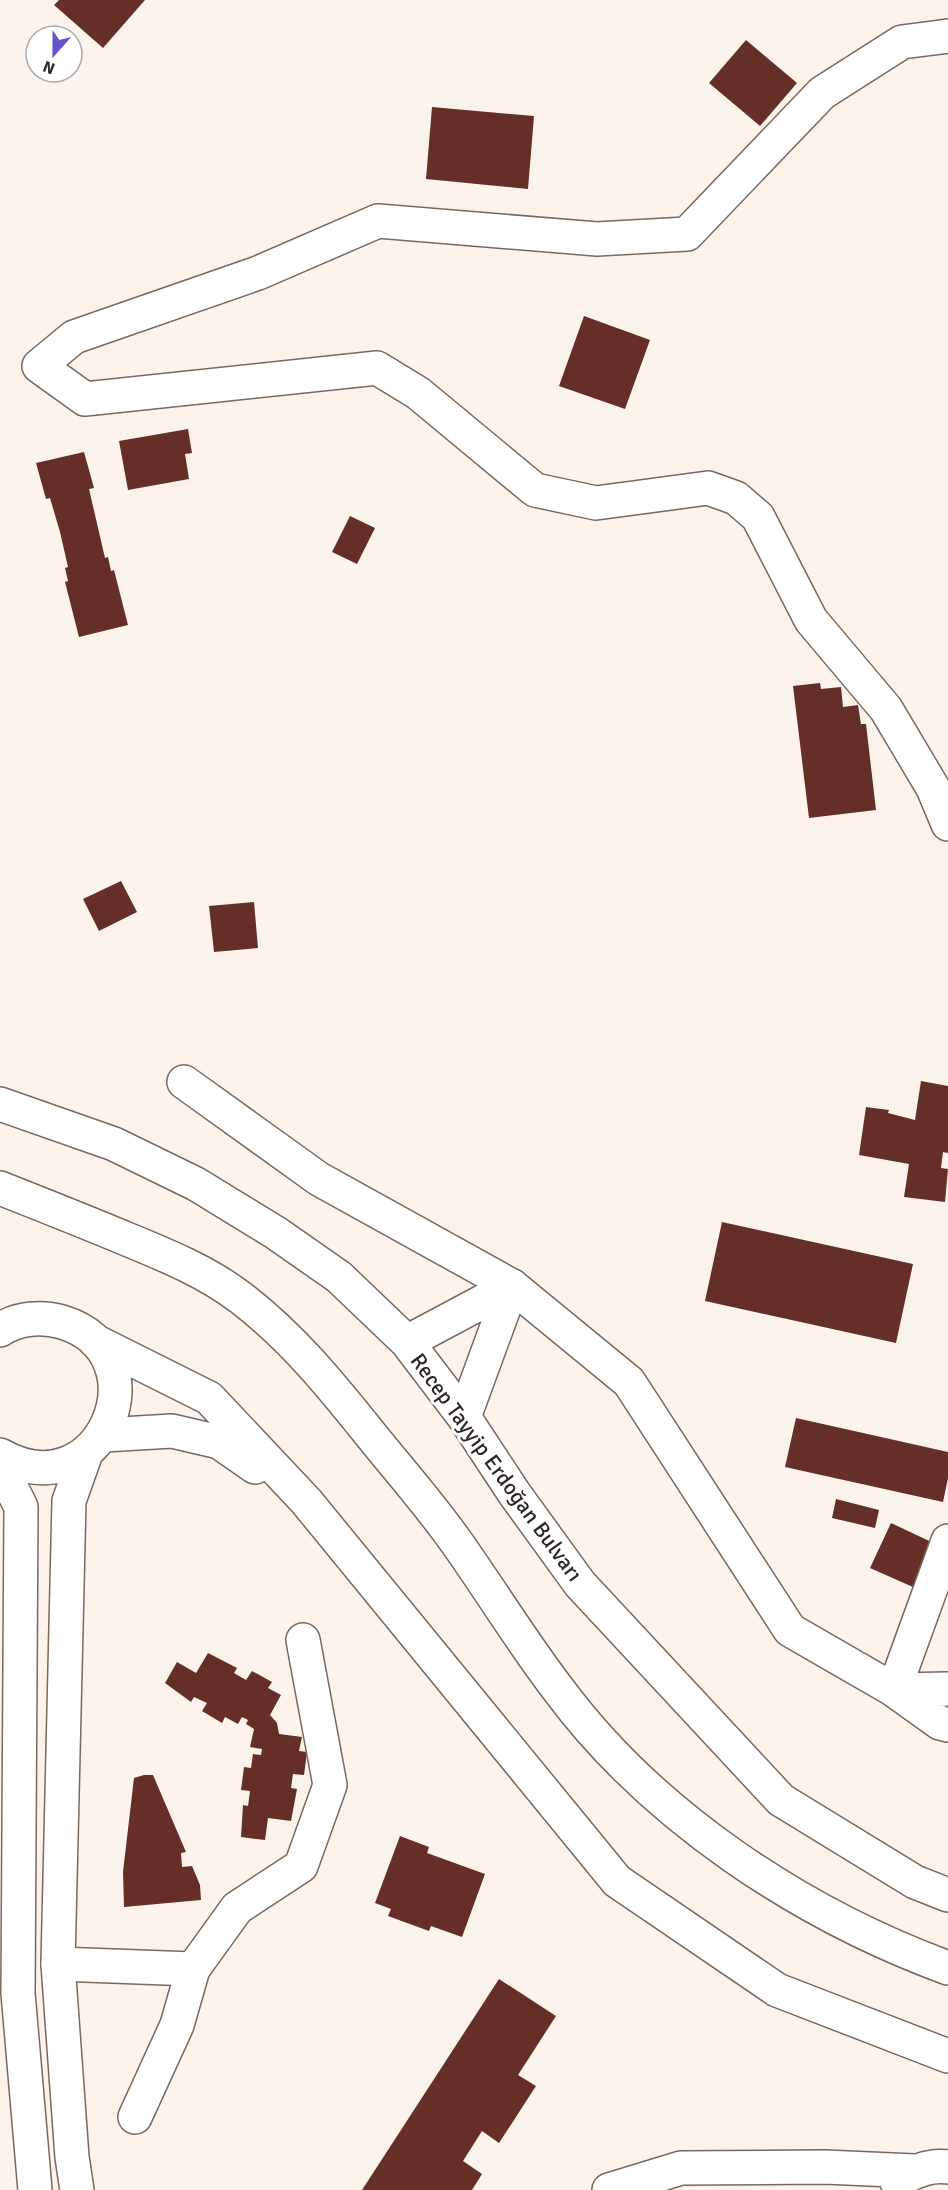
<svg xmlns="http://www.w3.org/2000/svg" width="948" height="2190" viewBox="0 0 948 2190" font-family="Signika,sans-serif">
  <rect width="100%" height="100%" fill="#fcf3ed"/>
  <path fill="#652f27" d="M 59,0 L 145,0 L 103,48 L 54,5 Z
    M 746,40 L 797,83 L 760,126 L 709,83 Z
    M 432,107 L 534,116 L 528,189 L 426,179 Z
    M 584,316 L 650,340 L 625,409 L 559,386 Z
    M 188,429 L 192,453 L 185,454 L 189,479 L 128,490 L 119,441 Z
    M 84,452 L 94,488 L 89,489 L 105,558 L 108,557 L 111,571 L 114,570 L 128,625 L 79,637 L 65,582 L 68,581 L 65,568 L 68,567 L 60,532 L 50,498 L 46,499 L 36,463 Z
    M 350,516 L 375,528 L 357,564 L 332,552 Z
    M 820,683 L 821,689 L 841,687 L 843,707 L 858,705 L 861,724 L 866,724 L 876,810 L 809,818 L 793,686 Z
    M 121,881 L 137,912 L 99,931 L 83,899 Z
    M 254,902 L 258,948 L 214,952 L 209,906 Z
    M 921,1081 L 948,1086 L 948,1153 L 943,1152 L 941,1168 L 948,1169 L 945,1202 L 904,1197 L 909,1164 L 859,1155 L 866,1107 L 889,1110 L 888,1113 L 915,1120 Z
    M 722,1222 L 913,1264 L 896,1343 L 705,1301 Z
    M 796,1418 L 948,1452 L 948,1478 L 943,1502 L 785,1467 Z
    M 836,1499 L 879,1510 L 875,1528 L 832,1518 Z
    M 891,1523 L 942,1547 L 922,1591 L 870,1568 Z
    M 208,1653 L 237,1668 L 234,1673 L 246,1680 L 252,1671 L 272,1682 L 268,1688 L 281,1695 L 270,1715 L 277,1723 L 279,1734 L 302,1737 L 299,1751 L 307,1752 L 304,1775 L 293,1774 L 291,1788 L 297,1789 L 291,1821 L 268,1818 L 265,1840 L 241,1837 L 243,1805 L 248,1806 L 250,1791 L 241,1790 L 244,1767 L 251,1768 L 253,1754 L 261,1755 L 262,1749 L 250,1747 L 254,1729 L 246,1724 L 248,1720 L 242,1717 L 238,1724 L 225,1717 L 222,1723 L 202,1711 L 207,1703 L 194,1697 L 191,1702 L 165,1683 L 177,1662 L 196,1673 Z
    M 144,1775 L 153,1775 L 186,1852 L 181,1853 L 182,1867 L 192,1866 L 200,1885 L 201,1900 L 124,1907 L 123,1872 L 134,1778 Z
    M 400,1836 L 429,1847 L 427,1853 L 485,1874 L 462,1937 L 431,1926 L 429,1931 L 388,1916 L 391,1909 L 375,1903 Z
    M 499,1979 L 556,2016 L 518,2075 L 536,2086 L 499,2143 L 482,2131 L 463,2161 L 482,2174 L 472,2190 L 362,2190 Z"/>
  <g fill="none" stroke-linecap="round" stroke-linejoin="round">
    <defs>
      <path id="minor" d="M 948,36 L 902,42 L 822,93 L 687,234 L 597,239 L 378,221 L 258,273 L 74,337 L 39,366 L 85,399 L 377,368 L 418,393 L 535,490 L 596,503 L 708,488 L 736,498 L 758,517 L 811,620 L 886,709 L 933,788 L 948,824
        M 184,1082 L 319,1179 L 512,1286
        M 894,1690 L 948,1541
        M 58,1964 L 193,1969 L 177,2025 L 135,2117
        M 193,1969 L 237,1908 L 301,1866 L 330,1785 L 303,1640"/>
      <path id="tertiary" d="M 512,1286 L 629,1382 L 790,1630 L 894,1690 L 940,1723 L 948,1725
        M 0,1330 C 17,1318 42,1316 62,1322 C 166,1353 102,1513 0,1455
        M 95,1341 L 209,1398 L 306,1501 L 617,1881 L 777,1990 L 948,2056
        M 104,1435 L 172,1431 L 219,1442 L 255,1467
        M 0,1465 L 21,1507 L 18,1993 L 35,2190
        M 894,1690 L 948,1689
        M 77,2190 L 72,2157 L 58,1964 L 69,1501 L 86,1453"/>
      <path id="primary" d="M 0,1104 L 114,1144 L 196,1184 L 276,1233 L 339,1277 L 407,1342 L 464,1417 L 514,1493 L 580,1584 L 781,1800 L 915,1882 L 948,1895
        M 0,1188 C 43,1205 86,1222 129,1240 C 168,1256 207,1272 241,1298 C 292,1337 331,1385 371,1435 C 400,1471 431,1506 457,1543 C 491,1591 522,1642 558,1689 C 652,1816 801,1914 948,1968
        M 407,1342 L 512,1286
        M 464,1417 L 512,1286
        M 897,2182 C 912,2172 929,2164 948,2167
        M 609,2190 L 681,2168 L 825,2167 L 914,2171"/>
    </defs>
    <use href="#minor" stroke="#7b685b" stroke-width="36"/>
    <use href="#tertiary" stroke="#7b685b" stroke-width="36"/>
    <use href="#primary" stroke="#7b685b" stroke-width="36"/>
    <use href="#minor" stroke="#fff" stroke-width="33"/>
    <use href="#tertiary" stroke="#fff" stroke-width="33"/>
    <use href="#primary" stroke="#fff" stroke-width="33"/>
  </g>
  <g text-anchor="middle" stroke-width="6" stroke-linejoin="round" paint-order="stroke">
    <g font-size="22" fill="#2f2721" stroke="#fff">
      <text transform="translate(497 1467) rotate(54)" y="8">Recep Tayyip Erdoğan Bulvarı</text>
    </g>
  </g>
  <g transform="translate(54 54) rotate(201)"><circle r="28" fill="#ffffff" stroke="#aca9a6" stroke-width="1.5"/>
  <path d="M0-4.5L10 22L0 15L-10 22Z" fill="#6154cc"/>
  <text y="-9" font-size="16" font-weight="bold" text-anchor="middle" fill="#2f2721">N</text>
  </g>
</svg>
